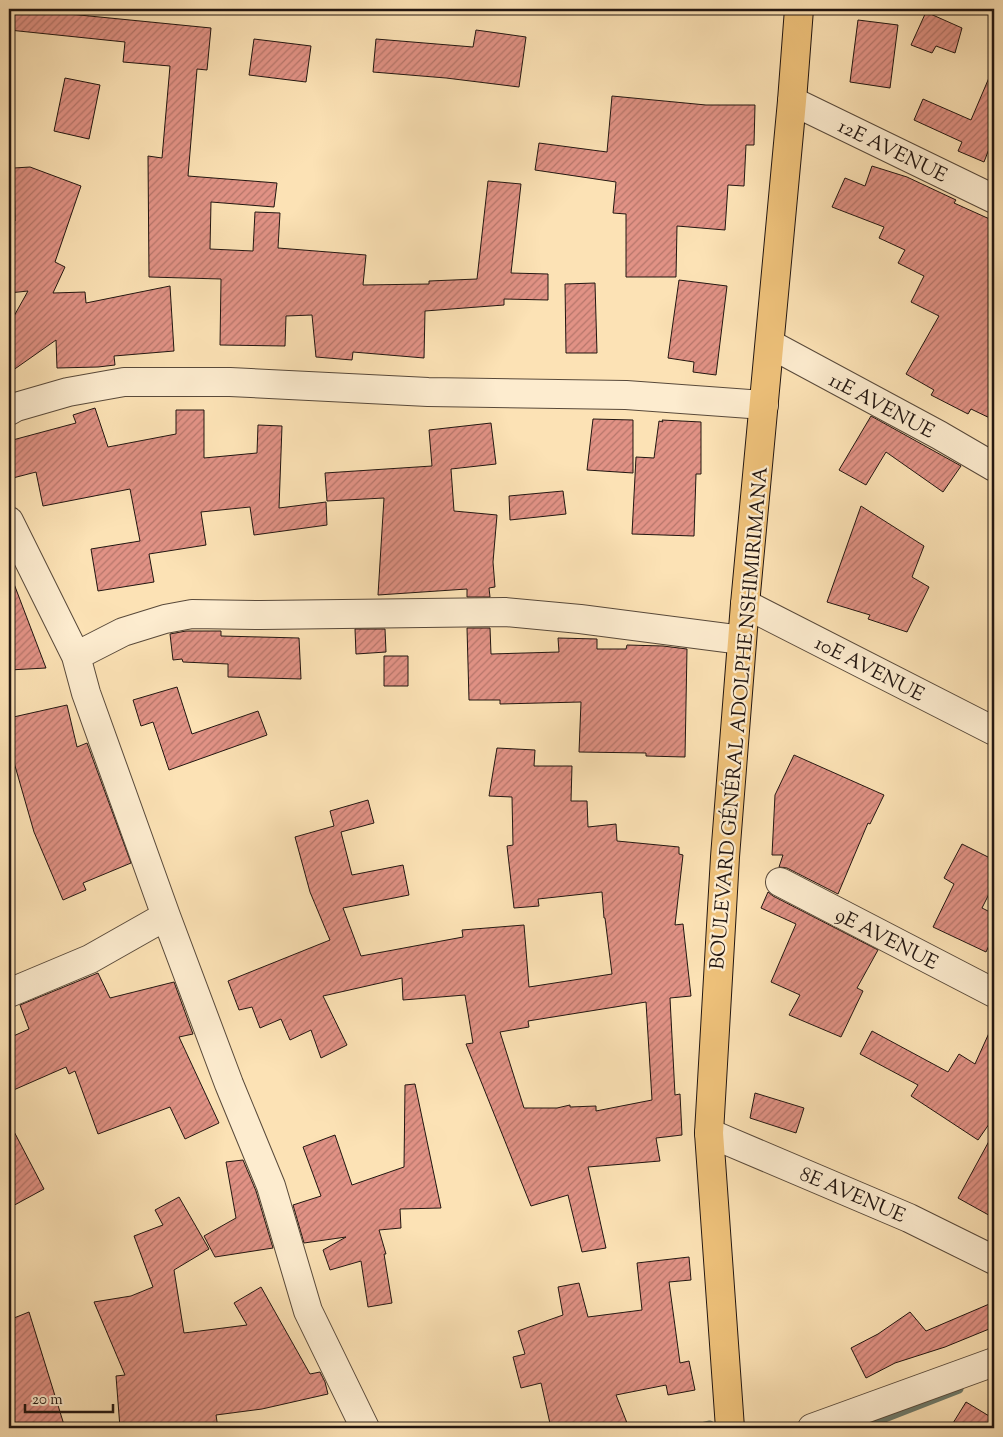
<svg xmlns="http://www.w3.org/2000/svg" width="1003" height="1437" viewBox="0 0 1003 1437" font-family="'Sorts Mill Goudy',serif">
  <defs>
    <pattern id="building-hatch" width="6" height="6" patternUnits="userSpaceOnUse" patternTransform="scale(1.25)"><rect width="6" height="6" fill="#e19285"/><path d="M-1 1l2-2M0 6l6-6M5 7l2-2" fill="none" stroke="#b6766b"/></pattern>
  </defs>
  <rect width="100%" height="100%" fill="#fce2b5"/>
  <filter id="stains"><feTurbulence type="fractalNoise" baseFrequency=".004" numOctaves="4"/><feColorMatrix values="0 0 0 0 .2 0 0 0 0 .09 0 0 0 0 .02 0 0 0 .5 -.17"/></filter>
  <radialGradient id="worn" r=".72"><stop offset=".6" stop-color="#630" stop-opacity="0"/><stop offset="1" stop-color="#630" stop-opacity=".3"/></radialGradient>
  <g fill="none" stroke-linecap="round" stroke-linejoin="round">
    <path stroke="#6e7b6c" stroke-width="9" d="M 697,1428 L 710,1425
      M 859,1428 L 959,1389"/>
  </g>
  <path fill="url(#building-hatch)" stroke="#221611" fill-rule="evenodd" d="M 11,9 L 33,11 L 33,9 L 59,9 L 59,13 L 211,28 L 207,70 L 197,69 L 188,176 L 277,183 L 274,207 L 211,202 L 210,249 L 253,251 L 255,212 L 280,213 L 278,248 L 366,255 L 363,285 L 429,284 L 429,281 L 477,279 L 488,181 L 521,184 L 511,273 L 548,274 L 548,300 L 504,299 L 504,305 L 425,311 L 424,358 L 353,352 L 352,360 L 316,357 L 312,315 L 286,316 L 285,346 L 220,345 L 221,279 L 149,277 L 148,156 L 162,158 L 170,66 L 123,62 L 125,42 L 9,30 Z
    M 926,12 L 962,28 L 955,53 L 936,46 L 932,53 L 911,45 Z
    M 858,20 L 898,25 L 890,88 L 850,82 Z
    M 476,30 L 526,37 L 519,87 L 446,78 L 373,72 L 376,39 L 473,47 Z
    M 254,39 L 311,46 L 306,82 L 249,75 Z
    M 994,66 L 994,136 L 984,162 L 958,151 L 962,142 L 914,120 L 923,99 L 971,120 Z
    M 65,78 L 100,85 L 89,139 L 54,131 Z
    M 612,96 L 706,105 L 755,105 L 754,145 L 746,145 L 744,186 L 728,185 L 725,230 L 677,226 L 676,277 L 626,277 L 626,214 L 613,213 L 616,182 L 535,170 L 539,143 L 607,152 Z
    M 872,166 L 907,177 L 956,200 L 954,203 L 994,221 L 994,420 L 971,409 L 968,414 L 931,395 L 934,390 L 906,374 L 939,316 L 911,302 L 924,276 L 898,263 L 905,250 L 879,238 L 884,227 L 832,207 L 845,178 L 865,186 Z
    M 30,167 L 81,186 L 55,262 L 65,267 L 53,293 L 85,292 L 86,303 L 170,286 L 174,351 L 114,356 L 115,365 L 98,367 L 57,368 L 56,340 L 9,373 L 9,325 L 28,291 L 9,293 L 9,221 L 15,221 L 14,168 Z
    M 679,280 L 727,286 L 716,375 L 693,372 L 694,362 L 668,358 Z
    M 595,283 L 597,353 L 566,353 L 565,284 Z
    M 95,408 L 108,447 L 176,434 L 176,410 L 204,410 L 204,458 L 257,453 L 258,425 L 282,426 L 279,508 L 326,502 L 327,525 L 254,535 L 250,507 L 201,512 L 206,545 L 149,554 L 154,582 L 98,591 L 91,549 L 140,541 L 130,489 L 43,506 L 36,472 L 9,479 L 9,441 L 76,423 L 73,415 Z
    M 871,416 L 961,466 L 943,492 L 886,452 L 866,485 L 839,470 Z
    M 593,419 L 633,420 L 633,473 L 587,470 Z
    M 662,420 L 701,422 L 701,474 L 696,474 L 694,536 L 632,534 L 636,457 L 654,458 L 659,421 L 663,422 Z
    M 491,423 L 496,464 L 451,469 L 454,511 L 497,515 L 493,562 L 495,587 L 489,588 L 490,597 L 467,597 L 467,589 L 378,595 L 384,498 L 327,501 L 325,473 L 432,466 L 429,430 Z
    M 563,491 L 566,514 L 510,520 L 509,496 Z
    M 861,506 L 924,546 L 912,577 L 929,587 L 907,632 L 868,619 L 870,615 L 827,602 Z
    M 11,576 L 46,668 L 9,670 L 9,577 Z
    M 467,628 L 490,628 L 491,654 L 559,652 L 558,638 L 597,639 L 597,649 L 626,649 L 627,645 L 663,646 L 687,649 L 685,757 L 646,756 L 646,753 L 579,752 L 581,702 L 500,704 L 500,700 L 469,700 Z
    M 355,629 L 385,629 L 386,652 L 356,654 Z
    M 186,631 L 221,631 L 221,636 L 299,638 L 301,679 L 228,677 L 228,664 L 183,662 L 182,659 L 173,660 L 170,634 Z
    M 384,656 L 408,656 L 408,686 L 384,686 Z
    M 177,687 L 192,734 L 258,711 L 267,735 L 169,770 L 153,722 L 141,726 L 133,700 Z
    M 67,705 L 77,747 L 87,743 L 131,863 L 83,883 L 86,890 L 63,900 L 34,832 L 9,745 L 9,718 Z
    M 497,748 L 535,750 L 534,766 L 572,766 L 571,801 L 587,801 L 588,827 L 616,824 L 617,841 L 679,847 L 679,854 L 683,855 L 675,925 L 683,924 L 691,996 L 670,998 L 675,1095 L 680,1094 L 682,1135 L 656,1138 L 660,1161 L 588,1167 L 606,1248 L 582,1252 L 568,1195 L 531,1206 L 466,1044 L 473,1043 L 465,995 L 403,1000 L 402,978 L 323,996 L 347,1045 L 321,1058 L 311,1030 L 290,1040 L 281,1019 L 260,1028 L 252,1007 L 239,1010 L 228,981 L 330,940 L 310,892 L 295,837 L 334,826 L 330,811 L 368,800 L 374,823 L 341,832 L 352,875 L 403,865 L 409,895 L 343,908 L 361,956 L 463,937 L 462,930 L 524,925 L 529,987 L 612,974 L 605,918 L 604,918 L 602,892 L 538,899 L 539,906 L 514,908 L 507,846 L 513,845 L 512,797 L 489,796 ZM 646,1002 L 652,1100 L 596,1111 L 596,1106 L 570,1107 L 570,1105 L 557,1108 L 524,1108 L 500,1032 L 529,1027 L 528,1021 Z
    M 794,755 L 884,795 L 870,824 L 868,823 L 838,894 L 787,868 L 779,867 L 783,855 L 772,855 L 775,795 Z
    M 962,844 L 994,860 L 994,884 L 982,908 L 994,914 L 994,935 L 986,952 L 933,927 L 954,884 L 944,878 Z
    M 768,892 L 773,896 L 878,950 L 857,988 L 863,991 L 841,1037 L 789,1015 L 800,995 L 771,982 L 796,924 L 761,908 Z
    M 98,973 L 110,998 L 174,982 L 193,1034 L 179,1037 L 219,1123 L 185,1139 L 170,1107 L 98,1134 L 75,1071 L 69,1074 L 66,1067 L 9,1092 L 9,1038 L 29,1029 L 20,1005 Z
    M 994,1022 L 994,1117 L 978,1140 L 911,1096 L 918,1085 L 860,1054 L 872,1031 L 948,1072 L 959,1054 L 975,1064 Z
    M 415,1084 L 441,1208 L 400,1209 L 401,1228 L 379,1230 L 386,1254 L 384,1254 L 392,1303 L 368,1307 L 361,1261 L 330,1270 L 323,1250 L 346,1237 L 304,1243 L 293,1205 L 321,1196 L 303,1147 L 335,1135 L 352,1185 L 404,1167 L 405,1085 Z
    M 755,1093 L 804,1108 L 796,1133 L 750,1118 Z
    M 9,1122 L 44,1189 L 9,1208 Z
    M 994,1132 L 994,1218 L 958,1198 Z
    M 243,1160 L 256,1191 L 273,1248 L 215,1257 L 204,1236 L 236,1218 L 226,1162 Z
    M 179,1197 L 209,1249 L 174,1270 L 184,1333 L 247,1325 L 234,1303 L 261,1287 L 310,1374 L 320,1372 L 325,1382 L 328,1394 L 262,1409 L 216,1415 L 218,1428 L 120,1428 L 116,1376 L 125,1375 L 94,1302 L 131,1296 L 153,1287 L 134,1236 L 163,1225 L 155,1210 Z
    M 689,1257 L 691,1280 L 669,1282 L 680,1363 L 689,1361 L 695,1390 L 668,1395 L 666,1385 L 616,1395 L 629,1428 L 551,1428 L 541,1383 L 521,1388 L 513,1357 L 525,1354 L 518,1331 L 563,1315 L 558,1287 L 579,1283 L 588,1317 L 642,1310 L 637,1263 Z
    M 994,1302 L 994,1327 L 945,1347 L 895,1363 L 866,1378 L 851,1348 L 878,1334 L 910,1312 L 926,1331 Z
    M 29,1312 L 65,1428 L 9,1428 L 9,1320 Z
    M 966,1402 L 994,1419 L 994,1428 L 950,1428 Z"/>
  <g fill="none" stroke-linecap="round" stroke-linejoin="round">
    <defs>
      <path id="minor" d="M 792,101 L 994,199
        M 770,344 L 939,435 L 994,467
        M 9,411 L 16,407 L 68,392 L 124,382 L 230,382 L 428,392 L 626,395 L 764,405
        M 9,521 L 76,656 L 86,693 L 166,916 L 229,1084 L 271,1186 L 308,1311 L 365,1428
        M 745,604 L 994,731
        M 76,656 L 123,632 L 165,619 L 192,614 L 261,615 L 505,612 L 580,619 L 742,640
        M 780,882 L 994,993
        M 9,993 L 90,959 L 166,916
        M 709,1133 L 909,1218 L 994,1260"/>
      <path id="tertiary" d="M 812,1428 L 994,1362"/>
      <path id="primary" d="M 730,1428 L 709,1133 L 725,857 L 745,604 L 792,101 L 799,9"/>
    </defs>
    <use href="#minor" stroke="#58493a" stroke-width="30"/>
    <use href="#tertiary" stroke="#58493a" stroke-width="30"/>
    <use href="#primary" stroke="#221611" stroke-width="30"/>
    <path stroke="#221611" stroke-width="3" stroke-dasharray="1 2.5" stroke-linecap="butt" d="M 693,1428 L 703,1426"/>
    <use href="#minor" stroke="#fdeccf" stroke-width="28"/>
    <use href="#tertiary" stroke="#fdeccf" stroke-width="28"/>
    <use href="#primary" stroke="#eec17a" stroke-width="28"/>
  </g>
  <g text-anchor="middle" stroke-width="4.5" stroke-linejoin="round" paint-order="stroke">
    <g font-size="20" fill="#221611" stroke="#fdeccf">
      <text transform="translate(893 150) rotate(26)" y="7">12E AVENUE</text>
      <text transform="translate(882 405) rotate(28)" y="7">11E AVENUE</text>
      <text transform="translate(870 668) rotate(27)" y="7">10E AVENUE</text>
      <text transform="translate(738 718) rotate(-85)" y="7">BOULEVARD GÉNÉRAL ADOLPHE NSHIMIRIMANA</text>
      <text transform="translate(887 938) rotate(27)" y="7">9E AVENUE</text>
      <text transform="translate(853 1194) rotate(23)" y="7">8E AVENUE</text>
    </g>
  </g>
  <rect width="1003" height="1437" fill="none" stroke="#fce2b5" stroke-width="30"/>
  <rect x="10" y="10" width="983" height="1417" fill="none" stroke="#221611" stroke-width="2.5"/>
  <rect x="15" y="15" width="973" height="1407" fill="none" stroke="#221611"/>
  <path d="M25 1404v8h88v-8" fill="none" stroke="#221611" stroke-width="2.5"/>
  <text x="32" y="1404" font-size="15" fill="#221611" stroke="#fdeccf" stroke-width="4" paint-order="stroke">20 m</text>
  <rect width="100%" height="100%" filter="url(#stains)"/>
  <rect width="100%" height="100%" fill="url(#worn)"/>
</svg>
